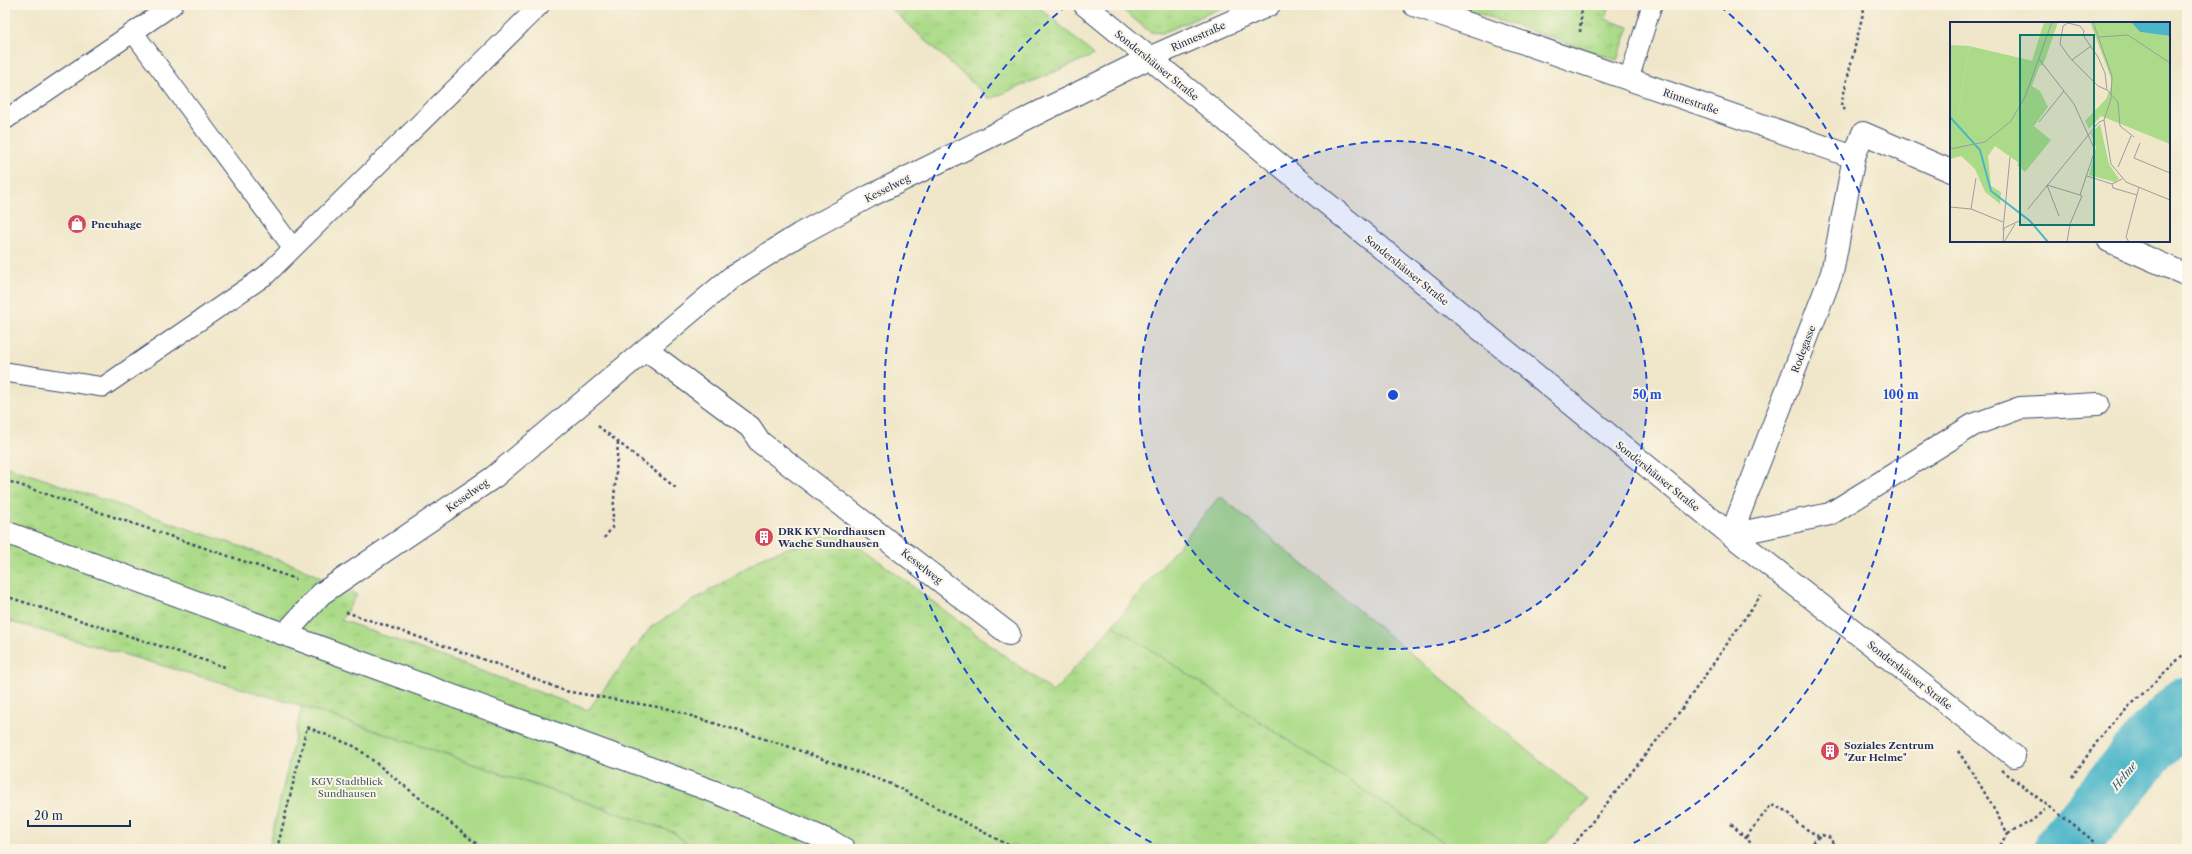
<svg xmlns="http://www.w3.org/2000/svg" width="2192" height="854" viewBox="0 0 2192 854" font-family="'Libre Caslon Text',serif">
  <defs>
    <pattern id="grass-tufts" width="24" height="20" patternUnits="userSpaceOnUse"><rect width="24" height="20" fill="#abdb88"/><path d="M3 7l-1-3M5 7V3M7 7l1-3M15 17l-1-3M17 17v-4M19 17l1-3" fill="none" stroke="#93bc78"/></pattern>
  </defs>
  <rect width="100%" height="100%" fill="#fcf5e5"/>
  <filter id="ink" filterUnits="userSpaceOnUse"><feTurbulence type="fractalNoise" baseFrequency=".025" numOctaves="2"/><feDisplacementMap in="SourceGraphic" scale="8" xChannelSelector="R" yChannelSelector="G"/><feConvolveMatrix kernelMatrix="1 2 1 2 8 2 1 2 1" color-interpolation-filters="sRGB"/></filter>
  <filter id="wash" filterUnits="userSpaceOnUse"><feTurbulence type="fractalNoise" baseFrequency=".012" numOctaves="4" result="noise"/><feDisplacementMap in="SourceGraphic" scale="16" xChannelSelector="R" yChannelSelector="G"/><feGaussianBlur stdDeviation="0.9" result="paint"/><feColorMatrix in="noise" values="0 0 0 0 0 0 0 0 0 0 0 0 0 0 0 0 0 1.4 0 .05"/><feComposite in="paint" operator="in"/></filter>
  <g filter="url(#wash)">
    <rect width="100%" height="100%" fill="#f0e7ca"/>
    <path fill="url(#grass-tufts)" stroke="#638573" d="M 887,5 L 1037,5 L 1094,55 L 990,99 Z
      M 1117,5 L 1228,5 L 1162,33 L 1150,32 Z
      M 1454,5 L 1610,5 L 1605,19 L 1629,27 L 1617,60 Z
      M 5,466 L 294,565 L 357,595 L 341,620 L 588,710 L 651,627 L 765,556 L 839,531 L 1053,692 L 1113,625 L 1453,849 L 694,849 L 673,832 L 302,706 L 5,620 Z"/>
    <path fill="#abdb88" stroke="#638573" d="M 1220,496 L 1588,800 L 1541,849 L 1453,849 L 1113,625 Z
      M 302,706 L 673,832 L 694,849 L 269,849 Z"/>
    <g fill="none" stroke-linecap="round" stroke-linejoin="round">
      <path stroke="#4cb6c9" stroke-width="61" d="M 2064,849 L 2152,742 L 2187,707"/>
    </g>
  </g>
  <g filter="url(#ink)">
    <g fill="none" stroke-linecap="round" stroke-linejoin="round">
      <defs>
        <path id="lane" d="M 133,32 L 293,248
          M 1629,79 L 1652,5
          M 5,120 L 173,5
          M 5,372 L 103,387 L 266,275 L 540,5"/>
        <path id="street" d="M 1085,5 L 1731,535 L 2014,756
          M 1414,5 L 1854,157
          M 2109,241 L 2187,275
          M 646,350 L 750,427 L 760,442 L 1009,634
          M 1731,535 L 1832,273 L 1854,157 L 1863,133 L 1951,171
          M 1731,535 L 1830,514 L 1973,425 L 2020,408 L 2098,404
          M 285,634 L 321,594 L 494,477 L 732,277 L 800,234 L 870,196 L 1149,58 L 1269,5"/>
        <path id="primary" d="M 5,532 L 715,792 L 832,842 L 844,849"/>
      </defs>
      <use href="#lane" stroke="#3b4b6e" stroke-width="21"/>
      <use href="#street" stroke="#3b4b6e" stroke-width="24"/>
      <use href="#primary" stroke="#3b4b6e" stroke-width="24"/>
      <path stroke="#3b4b6e" stroke-width="2.5" stroke-dasharray="3 3" stroke-linecap="butt" d="M 1580,32 L 1582,5
        M 1845,110 L 1841,105 L 1865,5
        M 598,426 L 676,488
        M 5,480 L 296,579
        M 604,538 L 612,528 L 618,443
        M 5,596 L 225,667
        M 346,612 L 502,666 L 565,691 L 669,709 L 787,746 L 891,784 L 1016,849
        M 1958,751 L 1978,781 L 2008,834 L 1996,849
        M 2072,777 L 2107,728 L 2187,651
        M 1731,824 L 1757,849
        M 2008,834 L 2033,820 L 2044,810
        M 1746,837 L 1771,805 L 1787,811 L 1798,824 L 1818,836
        M 1833,844 L 1844,849
        M 277,849 L 307,727 L 356,747 L 483,849
        M 1568,849 L 1576,842 L 1681,710 L 1761,595
        M 1782,849 L 1814,848
        M 1815,849 L 1814,841 L 1822,835 L 1831,838 L 1833,844 L 1832,849"/>
      <use href="#lane" stroke="#fff" stroke-width="19"/>
      <use href="#street" stroke="#fff" stroke-width="22"/>
      <use href="#primary" stroke="#fff" stroke-width="22"/>
      <path stroke="#3b4b6e" stroke-width="2.5" stroke-dasharray="3 3" stroke-linecap="butt" d="M 2002,770 L 2104,849"/>
    </g>
  </g>
  <circle cx="1393" cy="395" r="254" fill="#1d4ed8" fill-opacity=".12"/>
  <g fill="none" stroke="#1d4ed8" stroke-width="2" stroke-dasharray="7 5">
    <circle cx="1393" cy="395" r="254"/>
    <path d="M1162 848A508 508 0 0 1 1066 6M1720 6A508 508 0 0 1 1624 848"/>
  </g>
  <defs>
    <symbol id="shop-disc" viewBox="-11 -11 22 22"><circle r="9.5" fill="#d1495b" stroke="#fcf5e5"/><path d="M-5-2.5h2.3a2.7 3.5 0 0 1 5.4 0H5L5.5 6h-11ZM-1.5-2.5h3a1.5 2.3 0 0 0-3 0Z" fill="#fff"/></symbol>
    <symbol id="building-disc" viewBox="-11 -11 22 22"><circle r="9.5" fill="#d1495b" stroke="#fcf5e5"/><path d="M-4-6H4V6H1V3H-1V6H-4ZM-2.5-4.3h1.7v1.8h-1.7ZM.8-4.3h1.7v1.8H.8ZM-2.5-1h1.7V.8h-1.7ZM.8-1h1.7V.8H.8Z" fill="#fff"/></symbol>
  </defs>
  <g fill-rule="evenodd">
    <use href="#shop-disc" x="66" y="213" width="22" height="22"/>
    <use href="#building-disc" x="753" y="526" width="22" height="22"/>
    <use href="#building-disc" x="1819" y="740" width="22" height="22"/>
  </g>
  <g text-anchor="middle" stroke-width="4" stroke-linejoin="round" paint-order="stroke">
    <g font-size="10" fill="#1b2f5e" stroke="#fcf5e5">
      <text transform="translate(1198 36) rotate(-24)" y="4">Rinnestraße</text>
      <text transform="translate(1157 65) rotate(39)" y="4">Sondershäuser Straße</text>
      <text transform="translate(1691 101) rotate(19)" y="4">Rinnestraße</text>
      <text transform="translate(887 188) rotate(-27)" y="4">Kesselweg</text>
      <text transform="translate(1407 270) rotate(39)" y="4">Sondershäuser Straße</text>
      <text transform="translate(1803 349) rotate(-69)" y="4">Rodegasse</text>
      <text transform="translate(1658 476) rotate(39)" y="4">Sondershäuser Straße</text>
      <text transform="translate(467 495) rotate(-35)" y="4">Kesselweg</text>
      <text transform="translate(922 566) rotate(38)" y="4">Kesselweg</text>
      <text transform="translate(1910 675) rotate(38)" y="4">Sondershäuser Straße</text>
    </g>
    <g font-size="10" font-weight="bold" fill="#1b2f5e" stroke="#fcf5e5" text-anchor="start">
      <text x="91" y="228">Pneuhage</text>
      <text x="778" y="535">DRK KV Nordhausen<tspan x="778" dy="12">Wache Sundhausen</tspan></text>
      <text x="1844" y="749">Soziales Zentrum<tspan x="1844" dy="12">"Zur Helme"</tspan></text>
    </g>
    <g font-size="10" fill="#3f5a68" stroke="#fcf5e5">
      <text x="347" y="785">KGV Stadtblick<tspan x="347" dy="12">Sundhausen</tspan></text>
    </g>
    <g font-size="11" font-style="italic" fill="#2a587e" stroke="#fcf5e5">
      <text transform="translate(2124 776) rotate(-51)" y="4">Helme</text>
    </g>
  </g>
  <g transform="translate(1950 22)">
    <rect width="220" height="220" fill="#f0e7ca"/>
    <path d="M 94,0 L 108,0 L 95,38 L 92,44 L 90,43 L 82,64 L 90,69 L 98,85 L 84,104 L 90,109 L 69,141 L 45,124 L 38,134 L 41,164 L 51,170 L 50,182 L 35,170 L 25,147 L 11,134 L 0,137 L 0,23 L 19,24 L 8,95 L 72,71 ZM 140,0 L 181,0 L 190,10 L 220,14 L 220,122 L 151,94 L 139,107 L 135,99 L 156,77 L 161,65 L 161,56 ZM 150,102 L 159,142 L 169,157 L 165,160 L 139,153 L 146,126 L 141,112 Z" fill="#abdb88"/>
    <path d="M 217,62 L 220,63 L 220,98 L 213,96 Z" fill="#abdb88"/>
    <path d="M 19,24 L 83,39 L 72,71 L 45,104 L 28,111 L 8,95 ZM 90,109 L 101,118 L 75,150 L 67,143 Z" fill="#abdb88"/>
    <path d="M 181,0 L 220,0 L 220,14 L 190,10 Z" fill="#4cb6c9"/>
    <path fill="none" stroke="#4cb6c9" stroke-width="2" d="M 0,95 L 30,128 L 41,169 L 80,199 L 98,220"/>
    <path fill="none" stroke="#9b9d9f" stroke-width="1" d="M 143,0 L 162,54 L 161,77 L 154,98 L 161,142 L 176,160 L 220,178M 149,15 L 178,13 L 220,41M 89,37 L 124,82 L 145,128 L 130,173 L 132,174 L 120,202 L 117,220M 122,38 L 141,24M 157,68 L 148,64 L 120,36 L 110,22 L 113,4 L 118,1 L 130,4 L 134,9 L 133,13 L 148,35 L 155,51 L 157,68 L 168,80 L 170,104 L 184,115M 89,100 L 114,69M 190,121 L 184,136 L 220,151M 0,127 L 35,120 L 61,99 L 75,75 L 102,0M 168,145 L 181,114M 137,154 L 162,162 L 172,157M 162,162 L 163,166 L 187,173M 97,163 L 130,173M 97,163 L 109,194M 0,185 L 21,187 L 53,200M 21,187 L 26,156M 78,187 L 149,100 L 154,98M 53,208 L 60,135M 53,220 L 54,206 L 69,199M 54,220 L 65,202M 179,220 L 176,215 L 189,165"/>
    <path fill="#0f766e" fill-opacity="0.15" stroke="#0f766e" stroke-width="2" d="M 70,13 L 144,13 L 144,203 L 70,203 Z"/>
    <rect width="220" height="220" fill="none" stroke="#1b2f5e" stroke-width="2"/>
  </g>
  <circle cx="1393" cy="395" r="6" fill="#1d4ed8" stroke="#fcf5e5" stroke-width="2"/>
  <g font-size="12" text-anchor="middle" font-weight="bold" fill="#1d4ed8" stroke="#fcf5e5" stroke-width="4" stroke-linejoin="round" paint-order="stroke">
    <text x="1647" y="399">50 m</text>
    <text x="1901" y="399">100 m</text>
  </g>
  <rect width="2192" height="854" fill="none" stroke="#fcf5e5" stroke-width="20"/>
  <path d="M28 820v6h102v-6" fill="none" stroke="#1b2f5e" stroke-width="2"/>
  <text x="34" y="820" font-size="12" fill="#1b2f5e" stroke="#fcf5e5" stroke-width="3" paint-order="stroke">20 m</text>
</svg>
